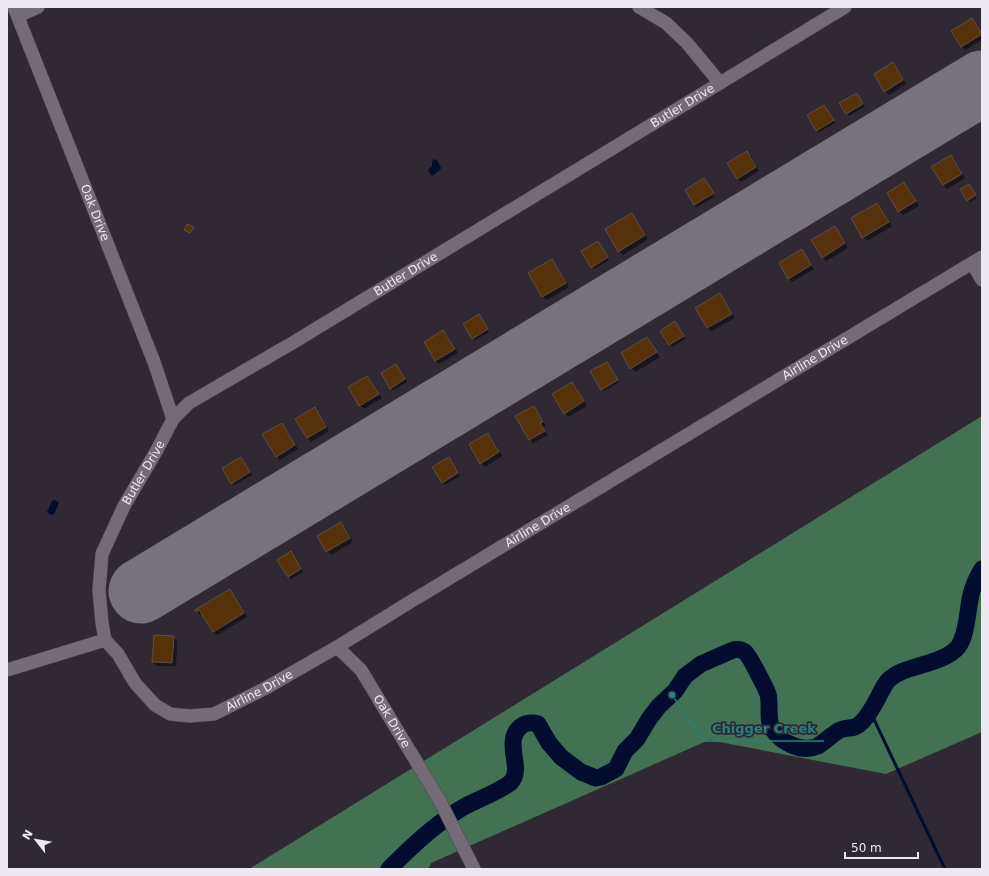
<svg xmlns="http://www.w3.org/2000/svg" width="989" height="876" viewBox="0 0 989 876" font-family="'DejaVu Sans',sans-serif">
  <rect width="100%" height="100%" fill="#302833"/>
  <path fill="#427253" d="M 982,416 L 982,732 L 886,774 L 709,740 L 431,863 L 428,869 L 249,869 Z"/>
  <path fill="#010c2f" d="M 434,159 L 438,161 L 441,168 L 440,170 L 432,176 L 430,174 L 428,170 L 432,166 L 432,161 Z
    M 55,500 L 59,503 L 54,514 L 51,515 L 47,512 L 52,501 Z"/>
  <path fill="#0007" d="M 972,19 L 982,33 L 982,40 L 965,50 L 962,46 Z
    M 893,64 L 896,67 L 906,84 L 889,95 L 885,91 Z
    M 857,94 L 865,106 L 849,116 L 847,113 Z
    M 824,106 L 835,123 L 819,132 L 817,130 Z
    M 747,153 L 751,156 L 759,171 L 741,182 L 737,178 Z
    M 951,156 L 955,160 L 965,178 L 947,189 L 943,185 L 933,167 Z
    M 705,180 L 714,197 L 697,207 L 694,205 Z
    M 904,184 L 908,187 L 919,206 L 903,215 L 899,211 Z
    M 969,185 L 977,198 L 970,202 L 968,200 Z
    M 877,204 L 881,208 L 892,226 L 867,241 L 863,237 Z
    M 631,214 L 635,218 L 648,239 L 623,255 L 619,251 Z
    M 835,227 L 838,231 L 848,248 L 826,261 L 822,257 Z
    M 600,245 L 609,260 L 594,269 L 592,267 Z
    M 802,251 L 814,269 L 792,282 L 789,278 Z
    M 552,260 L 555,264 L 569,287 L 547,300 L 543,297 L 529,274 Z
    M 720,294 L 723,298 L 735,318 L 712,331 L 708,328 L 696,308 Z
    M 481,318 L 489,332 L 475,340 L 473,338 Z
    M 677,325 L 685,339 L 672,347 L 661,331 Z
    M 443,331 L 447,335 L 458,353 L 439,364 L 436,361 Z
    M 647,338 L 660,357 L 635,372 L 631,368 Z
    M 609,365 L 619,382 L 604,391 L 602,389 Z
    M 398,368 L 407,382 L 393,390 L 391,388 Z
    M 367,377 L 371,381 L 382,398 L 364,409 L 360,405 L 349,388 Z
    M 572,383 L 576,387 L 587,406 L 568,417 L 565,413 Z
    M 533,407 L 537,411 L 546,426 L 543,427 L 548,435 L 533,443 L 530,439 Z
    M 315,409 L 318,412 L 329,431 L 311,442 L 308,438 L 297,420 Z
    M 282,424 L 285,428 L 298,449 L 280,460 L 277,456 Z
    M 488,434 L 492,438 L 502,456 L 485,467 L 481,463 Z
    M 243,460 L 252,475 L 234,485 L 232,483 Z
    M 451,461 L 460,476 L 445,485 L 442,483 Z
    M 341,523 L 345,527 L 353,542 L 331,555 L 327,551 L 318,537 Z
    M 293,555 L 303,572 L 291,579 L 279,560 Z
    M 230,590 L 233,594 L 247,617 L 217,635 L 213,631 L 203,613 L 200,615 L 197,611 Z
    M 173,637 L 177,641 L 176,666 L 157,666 L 153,662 Z"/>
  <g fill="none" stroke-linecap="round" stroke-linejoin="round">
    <path stroke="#010c2f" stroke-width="3" d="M 870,711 L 945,869"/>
    <path stroke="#010c2f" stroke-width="17" d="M 389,869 C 412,846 434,825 462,808 C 474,801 503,790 511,782 C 524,768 503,743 520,727 C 526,722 531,722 538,724 L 549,743 L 561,757 L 581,772 L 596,778 L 601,777 L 616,769 L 625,751 L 637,739 L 649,719 L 659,706 L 675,691 L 685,676 L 701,664 L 733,650 C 737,649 741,649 745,652 C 749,655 766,688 768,694 C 771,706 766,719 773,730 C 782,743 802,753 818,746 C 826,741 832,734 840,730 C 849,726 853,731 862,722 C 873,711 878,696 886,683 C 899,664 941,667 958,647 C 968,634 967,607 972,591 C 974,583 978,576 982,569"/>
    <path stroke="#78727c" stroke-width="65" d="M 141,591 L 982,83"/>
  </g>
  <path fill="#56320b" stroke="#5b4f46" d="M 972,18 L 982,34 L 961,47 L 951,31 Z
    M 893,62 L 903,80 L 884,92 L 874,74 Z
    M 857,93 L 863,104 L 846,114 L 839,103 Z
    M 824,105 L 834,120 L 816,131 L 807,115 Z
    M 747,151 L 756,167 L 737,179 L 727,163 Z
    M 951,155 L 962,174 L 943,185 L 931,167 Z
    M 704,178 L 714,193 L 694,205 L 685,190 Z
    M 904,182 L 916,201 L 898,212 L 887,193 Z
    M 969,184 L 976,195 L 967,201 L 960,189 Z
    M 877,203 L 889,222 L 862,238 L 851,218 Z
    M 632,213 L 645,235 L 618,252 L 605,229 Z
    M 187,224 L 194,227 L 190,233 L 184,230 Z
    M 835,226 L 845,243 L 822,258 L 811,240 Z
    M 598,241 L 608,257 L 591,268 L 581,251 Z
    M 802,249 L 811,265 L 788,279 L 779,263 Z
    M 552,259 L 566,283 L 542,297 L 528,273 Z
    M 720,293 L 732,314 L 707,328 L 695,308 Z
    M 479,314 L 488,329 L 472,339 L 463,324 Z
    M 675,321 L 684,336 L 669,345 L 660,331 Z
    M 443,330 L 455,349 L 435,361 L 424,342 Z
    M 647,337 L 657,352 L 630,369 L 621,353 Z
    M 607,362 L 618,380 L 601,390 L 590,371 Z
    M 396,364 L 405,379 L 390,389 L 381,373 Z
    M 367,376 L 379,394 L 359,406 L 348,387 Z
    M 572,382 L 584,401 L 564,414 L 552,394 Z
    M 534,406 L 543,422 L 540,423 L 545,431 L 529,440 L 515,416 Z
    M 315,407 L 326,427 L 307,438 L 295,419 Z
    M 282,423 L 295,445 L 276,457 L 262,434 Z
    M 488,433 L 499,452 L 480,464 L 469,444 Z
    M 241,457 L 250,472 L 231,484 L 222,468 Z
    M 449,457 L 458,473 L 442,483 L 432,467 Z
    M 341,522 L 350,538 L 326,552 L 317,536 Z
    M 291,551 L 301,569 L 288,577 L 277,560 Z
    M 230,589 L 244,613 L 213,632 L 199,610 L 196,612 L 195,610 Z
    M 154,635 L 174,636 L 172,663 L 152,662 Z"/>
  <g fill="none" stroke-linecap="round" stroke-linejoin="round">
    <defs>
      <g id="minor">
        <path id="s1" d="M 14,7 L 154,362 L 173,419"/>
        <path d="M 639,7 L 666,23 L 687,43 L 720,83"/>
        <path d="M 18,16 L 38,7"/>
        <path d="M 972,263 L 982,280"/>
        <path id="s2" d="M 105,640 L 118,654 L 135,683 L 155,705 L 170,714 L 190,716 L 214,714 L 264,689 L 337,647 L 410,602 L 982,257"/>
        <path id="s3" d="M 105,640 L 102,623 L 99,590 L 102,554 L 124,506 L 157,450 L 173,419 L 189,403 L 294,342 L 845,7"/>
        <path id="s4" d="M 337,647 L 361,670 L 440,801 L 474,869"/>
        <path d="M 7,670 L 105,640"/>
      </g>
    </defs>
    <use href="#minor" stroke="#4b454e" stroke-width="14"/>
    <use href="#minor" stroke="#746b77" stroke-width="13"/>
  </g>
  <g text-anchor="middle" stroke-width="3.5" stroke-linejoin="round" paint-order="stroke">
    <g font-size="12" fill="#eee9f0" stroke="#302833">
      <text dy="4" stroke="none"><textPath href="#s3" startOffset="838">Butler Drive</textPath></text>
      <text dy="4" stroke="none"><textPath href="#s1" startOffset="221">Oak Drive</textPath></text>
      <text dy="4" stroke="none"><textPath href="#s3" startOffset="514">Butler Drive</textPath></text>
      <text dy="4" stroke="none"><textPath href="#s2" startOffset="843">Airline Drive</textPath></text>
      <text dy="4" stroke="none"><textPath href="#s3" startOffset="178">Butler Drive</textPath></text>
      <text dy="4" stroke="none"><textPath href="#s2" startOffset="519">Airline Drive</textPath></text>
      <text dy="4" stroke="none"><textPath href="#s2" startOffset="195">Airline Drive</textPath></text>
      <text dy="4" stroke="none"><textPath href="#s4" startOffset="93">Oak Drive</textPath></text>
    </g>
  </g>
  <path fill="none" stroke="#25827b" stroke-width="1.5" d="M672 695L704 741H824"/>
  <circle fill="#25827b" stroke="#302833" stroke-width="1.5" cx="672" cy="695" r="4"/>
  <g font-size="13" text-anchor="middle" font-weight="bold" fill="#25827b" stroke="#302833" stroke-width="3.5" stroke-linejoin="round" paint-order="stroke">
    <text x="764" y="733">Chigger Creek</text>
  </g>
  <rect width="989" height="876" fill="none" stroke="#eee9f0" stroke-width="16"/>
  <g transform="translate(36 840) rotate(301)" stroke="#302833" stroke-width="3" paint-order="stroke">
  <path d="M0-3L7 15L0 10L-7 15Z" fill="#eee9f0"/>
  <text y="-6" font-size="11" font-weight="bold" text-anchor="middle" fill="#eee9f0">N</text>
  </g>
  <path d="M845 852v6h73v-6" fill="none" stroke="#eee9f0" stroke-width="2"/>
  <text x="851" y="852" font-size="12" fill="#eee9f0" stroke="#302833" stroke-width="3" paint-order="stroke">50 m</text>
</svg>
